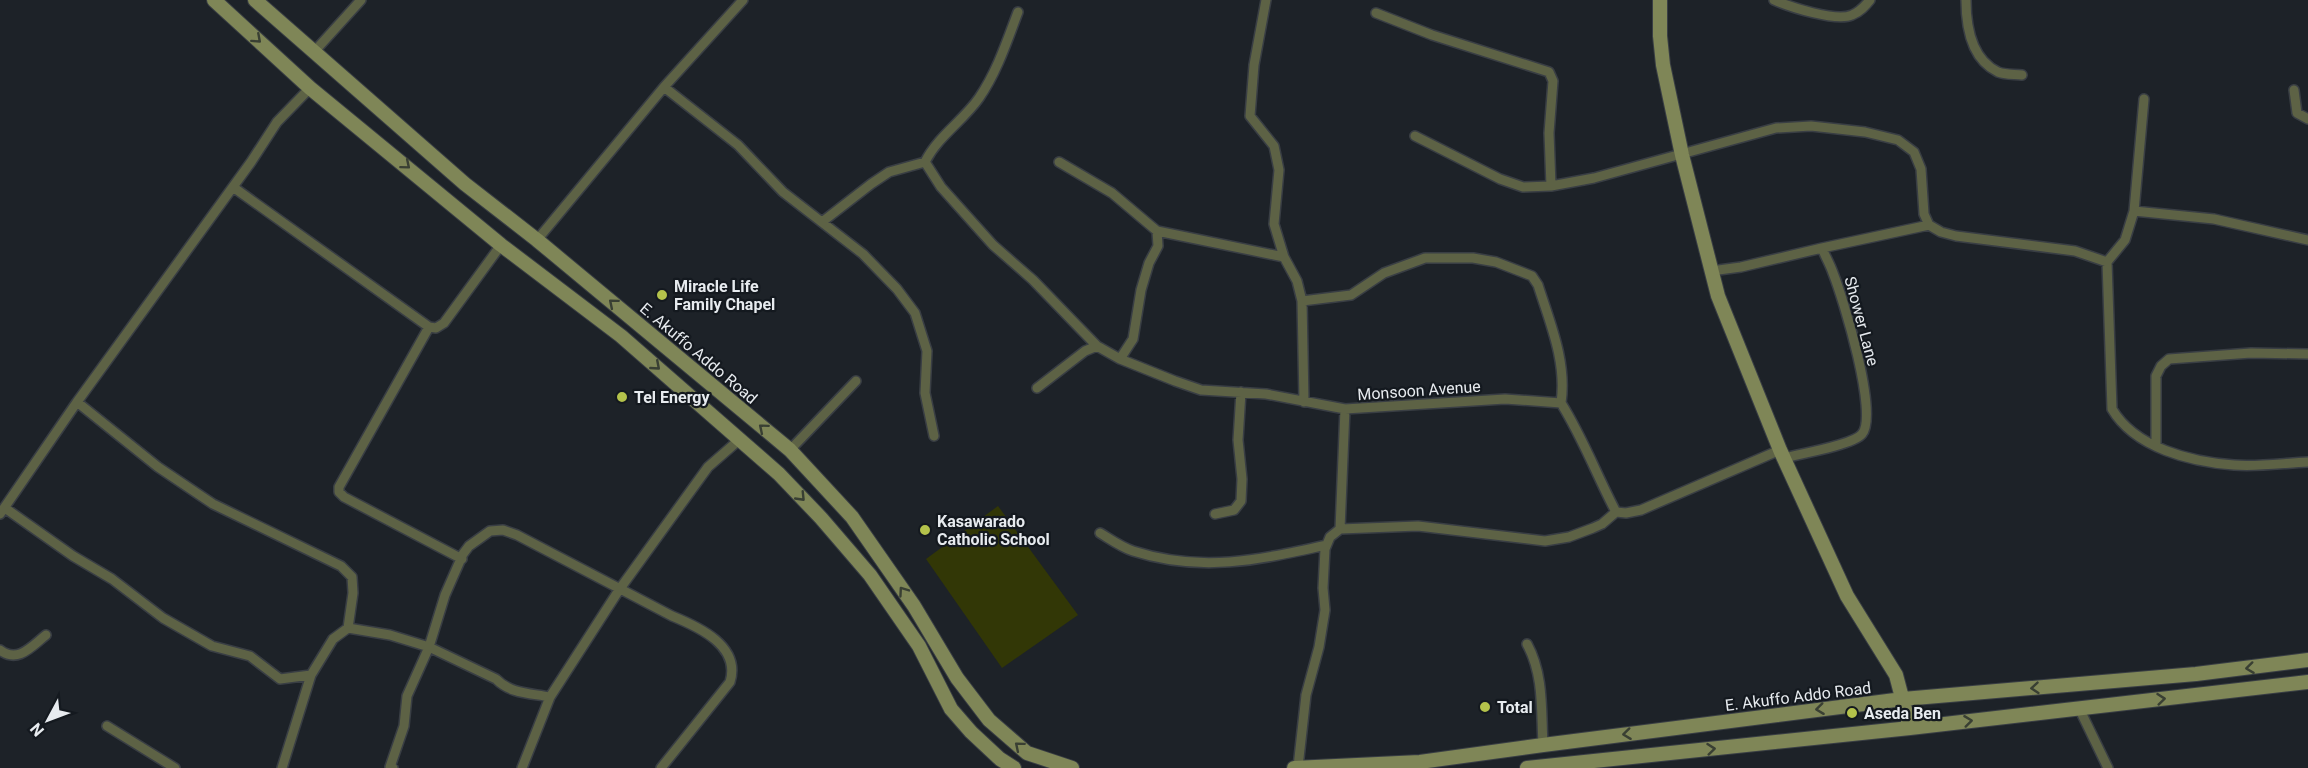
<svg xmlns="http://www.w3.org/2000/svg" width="2308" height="768" viewBox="0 0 2308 768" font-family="Roboto,sans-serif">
  <rect width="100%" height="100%" fill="#1d2228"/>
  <path fill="#323706" d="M 998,506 L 1078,615 L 1002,668 L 926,559 Z"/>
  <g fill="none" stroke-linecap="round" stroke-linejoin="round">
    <defs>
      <path id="street" d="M 1266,0 L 1254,65 L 1250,116 L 1274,146 L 1279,170 L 1274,224 L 1284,257 L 1297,281 L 1302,301 L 1304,402
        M 1774,0 C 1790,7 1836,22 1852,15 C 1860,12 1865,6 1870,0
        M 1966,0 C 1966,26 1971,59 1998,72 C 2005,75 2015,74 2022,75
        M 1018,12 C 1007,41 997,72 979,98 C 963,121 938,136 925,162 L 941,187 L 993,245 L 1033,280 L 1097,346 L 1120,359 L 1175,381 L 1201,390 L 1266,394 L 1345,409 L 1505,399 L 1561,403
        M 1376,13 L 1432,35 L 1549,72 L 1553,81 L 1549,133 L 1551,186
        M 313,53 L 361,0
        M 664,87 L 738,145 L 783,192 L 863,254 L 897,289 L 915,313 L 927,351 L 925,393 L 934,436
        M 2294,90 L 2297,113 L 2308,119
        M 2144,99 L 2134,211 L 2125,240 L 2107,262 L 2112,409 C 2135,448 2191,462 2234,465 C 2258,467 2284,463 2308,462
        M 1415,136 L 1500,179 L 1523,187 L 1551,186 L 1594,178 L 1776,128 L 1811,126 L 1865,132 L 1898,140 L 1914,152 L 1921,169 L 1924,214 L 1929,225 L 1941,232 L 1956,236 L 2075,251 L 2107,262
        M 1059,162 L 1112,193 L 1157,231 L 1284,257
        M 233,187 L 429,327 L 436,328 L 444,323 L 501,245
        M 2134,211 L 2214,219 L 2308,240
        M 822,222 L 871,184 L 889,172 L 925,162
        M 537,240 L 664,87 L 743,0
        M 1822,248 L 1929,225
        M 1711,271 L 1741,267 L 1822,248 C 1825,256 1830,264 1833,273 C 1843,298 1879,415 1862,434 C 1853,445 1800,454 1783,458
        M 1302,301 L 1351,295 L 1384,273 L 1425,258 L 1473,258 L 1496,262 L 1532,276 L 1538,285 C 1550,323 1567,362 1561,403
        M 429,327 L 339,487 L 339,492 L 344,497 L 462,559
        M 1120,359 L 1133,339 L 1141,290 L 1149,263 L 1158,246 L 1157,231
        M 1037,388 L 1085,351 L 1097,346
        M 77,402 L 158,467 L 213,504 L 341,566 L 352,577 L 353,593 L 348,628
        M 1561,403 C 1583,438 1597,476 1616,512
        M 2156,445 L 2156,376 L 2161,366 L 2169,359 L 2251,353 L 2308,354
        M 790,450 L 856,381
        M 5,508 L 73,556 L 112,579 L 163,618 L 212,646 L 250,656 L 280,679 L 311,675
        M 0,514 L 77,402 L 251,162 L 277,122 L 310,88
        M 1215,514 L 1234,510 L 1241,501 L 1242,479 L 1238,440 L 1241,392
        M 1340,529 L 1418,526 L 1545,541 L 1569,537 L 1593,528 L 1602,524 L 1616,512 L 1626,513 L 1641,510 L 1780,450
        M 1340,529 L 1345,409
        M 1100,533 C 1110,539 1121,547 1133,551 C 1201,573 1259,560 1326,545
        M 1527,644 C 1544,675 1541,710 1543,745
        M 0,650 C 18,664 32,646 46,635
        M 2079,708 L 2108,768
        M 107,726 L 175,768
        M 1298,767 L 1306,695 L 1319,647 L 1325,610 L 1323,588 L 1325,549 L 1330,537 L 1340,529
        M 282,768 L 311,675 L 333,639 L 348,628 L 390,635 L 429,647 L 496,679 C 511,694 529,693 550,697
        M 393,768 L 390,767 L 404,726 L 407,696 L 429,647 L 445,595 L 463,554 L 469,546 L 490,531 L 503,530 L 517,535 L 672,616 C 699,627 741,646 730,682 L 661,768
        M 522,768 L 550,697 L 619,590 L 708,467 L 739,440"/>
      <path id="secondary" d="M 214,0 L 310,88 L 501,245 L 621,336 L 779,474 L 821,518 L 870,575 L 919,646 L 951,709 L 971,732 L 1000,759 L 1014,768
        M 255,0 L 465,184 L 537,240 L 790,450 L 852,517 L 914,606 L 957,678 L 989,720 L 1027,753 L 1072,768
        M 1660,0 L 1660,36 L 1663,65 L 1682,155 L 1718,296 L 1780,450 L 1847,596 L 1896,675 L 1910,728
        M 1294,768 L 1420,762 L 1543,745 L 1903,699 L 2196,674 L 2308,660
        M 1527,768 L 1910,728 L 2308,682"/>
    </defs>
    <use href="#street" stroke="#393e44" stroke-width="12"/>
    <use href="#secondary" stroke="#393e44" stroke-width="16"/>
    <use href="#street" stroke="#5d6245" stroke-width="9"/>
    <use href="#secondary" stroke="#7f8657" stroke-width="14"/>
  </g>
  <defs><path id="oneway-chevron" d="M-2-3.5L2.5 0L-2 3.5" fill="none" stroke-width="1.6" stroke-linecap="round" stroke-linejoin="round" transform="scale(1.5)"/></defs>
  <g stroke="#393f33">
    <use href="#oneway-chevron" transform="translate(257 39) rotate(42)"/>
    <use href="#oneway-chevron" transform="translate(406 165) rotate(40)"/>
    <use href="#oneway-chevron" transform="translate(613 303) rotate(-140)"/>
    <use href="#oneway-chevron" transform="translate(656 366) rotate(41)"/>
    <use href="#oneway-chevron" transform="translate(763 428) rotate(-140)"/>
    <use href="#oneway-chevron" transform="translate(801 497) rotate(46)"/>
    <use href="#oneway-chevron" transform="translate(903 591) rotate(-125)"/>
    <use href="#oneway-chevron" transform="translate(2250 668) rotate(173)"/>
    <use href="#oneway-chevron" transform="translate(2035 688) rotate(175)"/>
    <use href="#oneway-chevron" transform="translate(2161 699) rotate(-6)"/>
    <use href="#oneway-chevron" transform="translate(1820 709) rotate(173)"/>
    <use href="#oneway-chevron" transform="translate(1968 721) rotate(-7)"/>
    <use href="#oneway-chevron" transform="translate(1627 734) rotate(173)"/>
    <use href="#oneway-chevron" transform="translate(1019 746) rotate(-140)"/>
    <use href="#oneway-chevron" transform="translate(1711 749) rotate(-6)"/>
  </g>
  <g fill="#b4c24b" stroke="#14191f" stroke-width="2">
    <circle cx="662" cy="295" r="6"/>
    <circle cx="622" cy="397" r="6"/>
    <circle cx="925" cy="530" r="6"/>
    <circle cx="1485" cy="707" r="6"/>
    <circle cx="1852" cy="713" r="6"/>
  </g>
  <g text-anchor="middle" stroke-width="4.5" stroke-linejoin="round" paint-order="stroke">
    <g font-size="16" font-weight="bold" fill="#e7ebef" stroke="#14191f" text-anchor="start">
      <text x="674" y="292">Miracle Life<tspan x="674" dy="18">Family Chapel</tspan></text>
      <text x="634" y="403">Tel Energy</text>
      <text x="937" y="527">Kasawarado<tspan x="937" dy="18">Catholic School</tspan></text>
      <text x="1497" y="713">Total</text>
      <text x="1864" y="719">Aseda Ben</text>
    </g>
    <g font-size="16" fill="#e7ebef" stroke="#14191f">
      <text transform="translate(1862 321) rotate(75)" y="6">Shower Lane</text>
      <text transform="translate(699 353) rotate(40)" y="6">E. Akuffo Addo Road</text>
      <text transform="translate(1419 390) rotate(-4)" y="6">Monsoon Avenue</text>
      <text transform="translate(1798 696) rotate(-7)" y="6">E. Akuffo Addo Road</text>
    </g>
  </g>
  <g transform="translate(48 720) rotate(229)" stroke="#14191f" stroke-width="4.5" paint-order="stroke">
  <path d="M0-4.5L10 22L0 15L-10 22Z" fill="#e7ebef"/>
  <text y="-9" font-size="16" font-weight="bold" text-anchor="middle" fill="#e7ebef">N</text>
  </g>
</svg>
